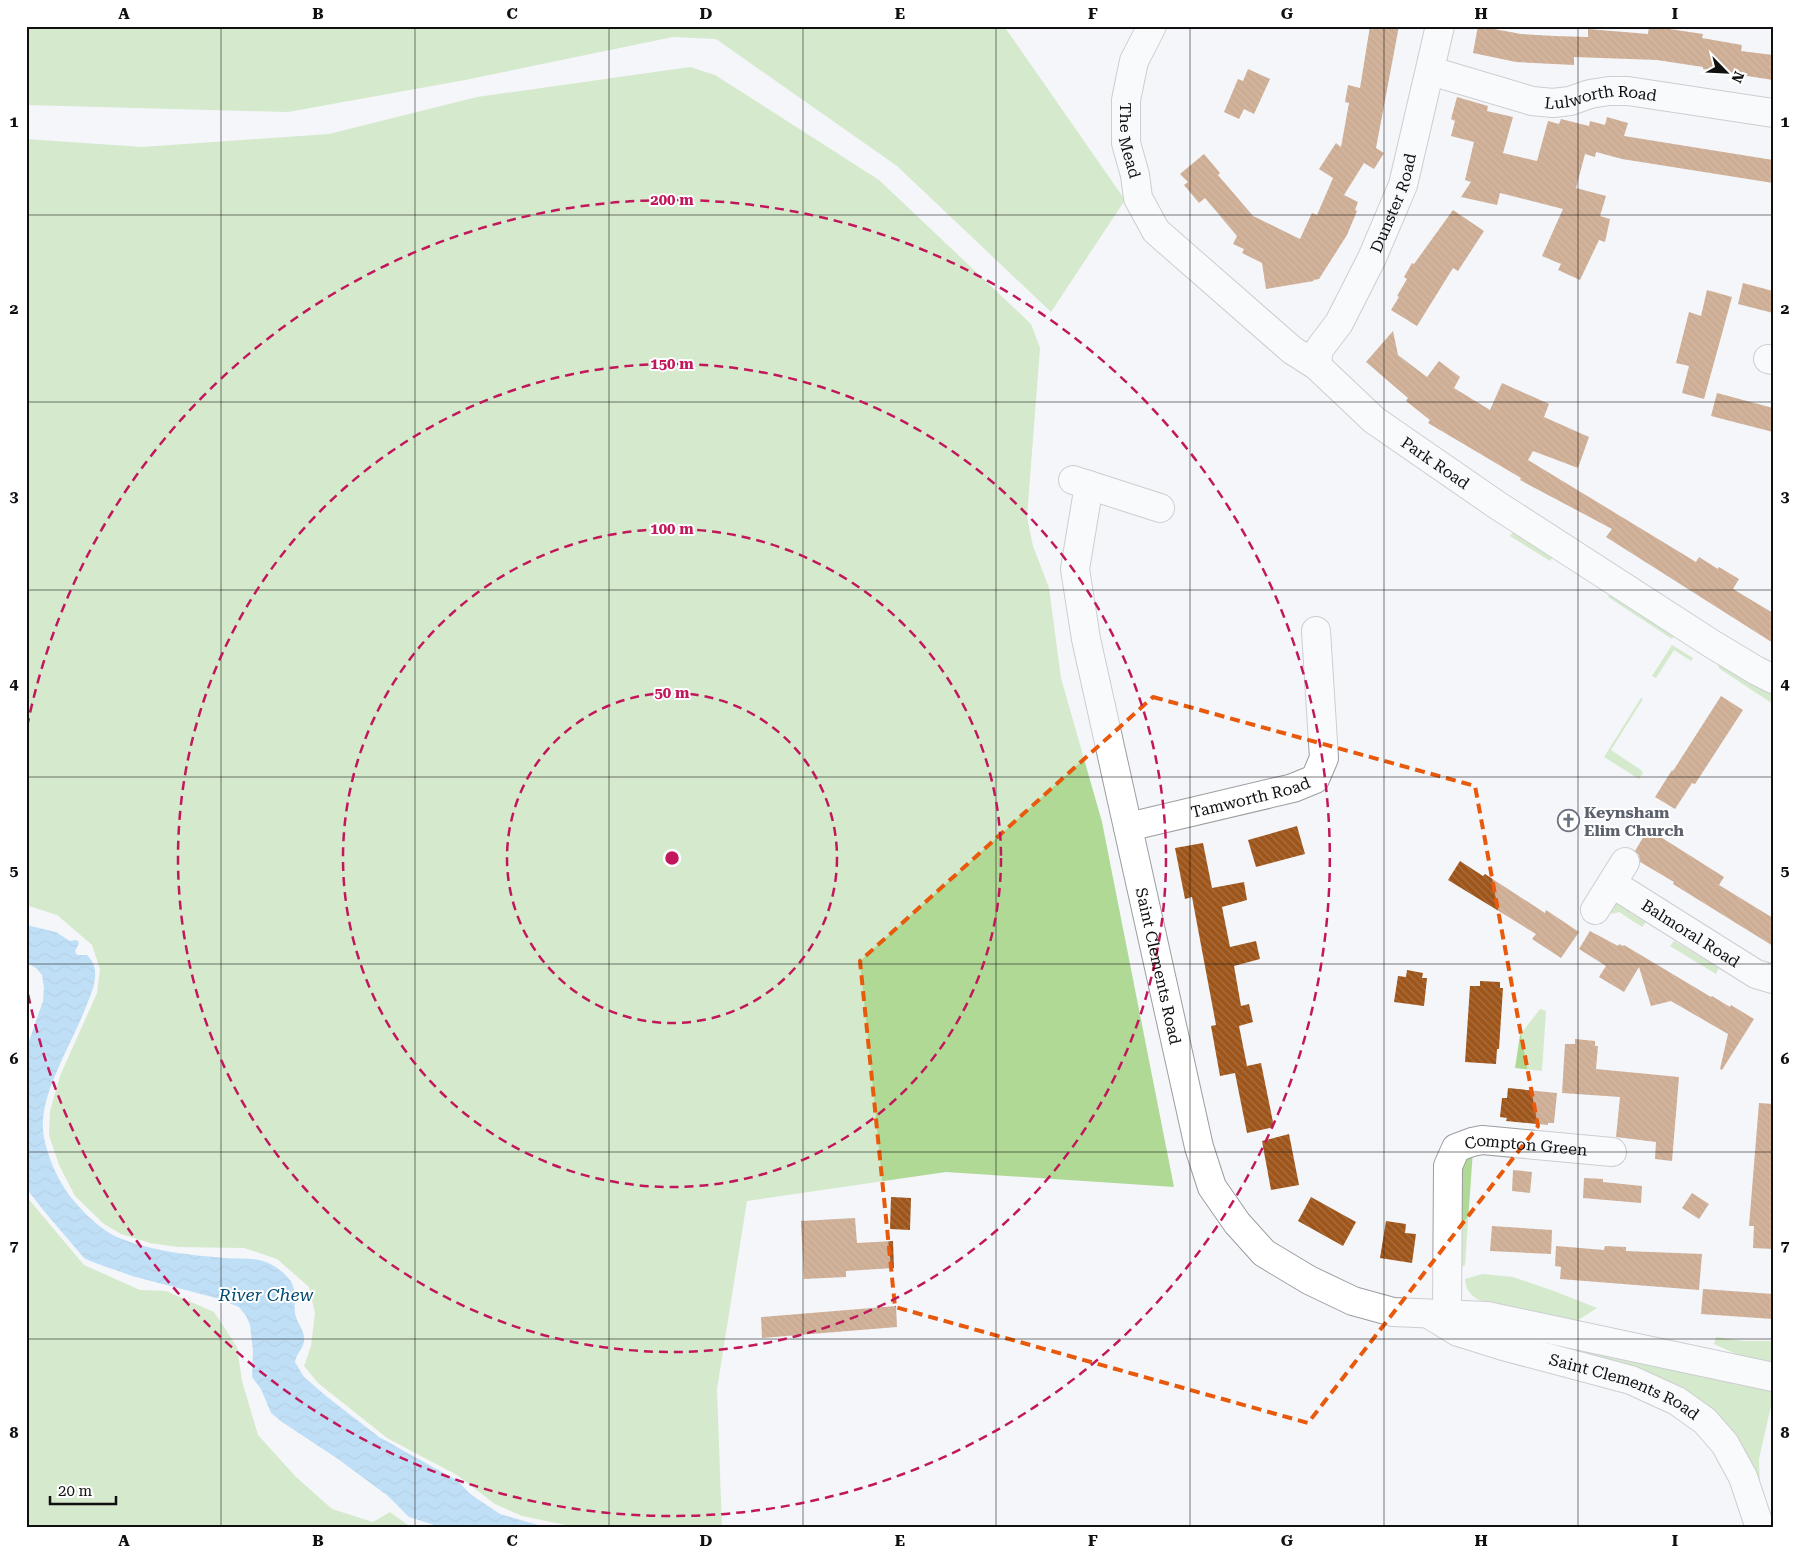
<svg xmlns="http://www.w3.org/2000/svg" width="1799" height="1554" viewBox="0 0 1799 1554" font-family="'Roboto Serif',serif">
  <defs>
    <pattern id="water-waves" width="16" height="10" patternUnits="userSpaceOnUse" patternTransform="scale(1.25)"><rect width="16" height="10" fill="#7fc3f2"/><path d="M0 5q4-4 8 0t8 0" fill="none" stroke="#6da6ce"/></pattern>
    <pattern id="building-back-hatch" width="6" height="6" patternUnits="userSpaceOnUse" patternTransform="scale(1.25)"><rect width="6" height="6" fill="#9f5418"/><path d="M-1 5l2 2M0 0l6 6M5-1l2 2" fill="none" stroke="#a67248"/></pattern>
  </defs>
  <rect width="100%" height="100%" fill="#f4f6fa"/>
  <path fill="#b0d996" d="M 26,26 L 1004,26 L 1125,200 L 1051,312 L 897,166 L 716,39 L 673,37 L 465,80 L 288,112 L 26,105 Z
    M 690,67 L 715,75 L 879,180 L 1031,324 L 1040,348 L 1027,517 L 1033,546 L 1049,588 L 1061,678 L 1102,822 L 1174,1187 L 946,1172 L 747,1201 L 717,1389 L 722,1528 L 581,1528 L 522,1516 L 495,1504 L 457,1475 L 387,1438 L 318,1383 L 304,1366 L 311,1346 L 315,1313 L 309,1287 L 277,1259 L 244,1248 L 178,1247 L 150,1243 L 121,1234 L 104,1224 L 75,1196 L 59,1165 L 49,1135 L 50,1111 L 60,1076 L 97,993 L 100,969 L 92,945 L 57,915 L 26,905 L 26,139 L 142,147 L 329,134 L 477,97 Z
    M 1515,530 L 1554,555 L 1550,561 L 1510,536 Z
    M 1612,591 L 1676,632 L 1672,639 L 1608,597 Z
    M 1672,645 L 1693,658 L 1691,661 L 1674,650 L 1656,678 L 1652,676 Z
    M 1721,662 L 1773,691 L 1773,704 L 1720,669 L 1718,666 Z
    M 1641,698 L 1643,699 L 1611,750 L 1641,770 L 1643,773 L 1639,779 L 1604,757 Z
    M 1615,902 L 1629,902 L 1630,913 L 1646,922 L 1642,927 L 1619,912 L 1612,914 L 1609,904 Z
    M 1674,941 L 1719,968 L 1716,974 L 1670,946 Z
    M 1540,1009 L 1546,1011 L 1542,1071 L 1515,1068 L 1520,1035 Z
    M 1473,1150 L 1465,1265 L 1455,1270 L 1454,1175 Z
    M 26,1196 L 84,1265 L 140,1290 L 166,1291 L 214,1312 L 237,1347 L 242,1381 L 258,1435 L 296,1477 L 332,1509 L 373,1522 L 390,1512 L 409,1526 L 416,1528 L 26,1528 Z
    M 1482,1274 L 1513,1277 L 1554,1291 L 1597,1308 L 1575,1322 C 1554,1318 1486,1308 1473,1296 C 1468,1292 1465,1285 1465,1279 Z
    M 1477,1323 L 1773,1390 L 1773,1397 L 1759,1459 L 1760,1488 L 1727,1431 Z
    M 1716,1337 L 1743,1341 L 1773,1341 L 1771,1366 L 1760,1365 L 1714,1344 Z"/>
  <path fill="url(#water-waves)" d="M 26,925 L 56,932 L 70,941 L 77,940 L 79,943 L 75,951 L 77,955 L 87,955 C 92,960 95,965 95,972 C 96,983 91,994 87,1004 C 74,1040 45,1084 43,1121 C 41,1145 58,1183 74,1201 C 86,1215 100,1229 117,1237 C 150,1251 189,1255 225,1258 C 236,1259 248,1258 259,1260 C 270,1262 283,1271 290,1280 C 299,1294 292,1305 296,1317 C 298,1324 304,1330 304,1338 C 305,1348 296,1353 295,1362 L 304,1377 L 326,1396 L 379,1437 L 458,1481 L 470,1494 L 500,1514 L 548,1528 L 444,1528 L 409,1517 L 388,1496 L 338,1459 L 282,1422 L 271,1413 L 261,1389 L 252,1377 L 253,1351 L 250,1325 L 246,1316 L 239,1307 L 216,1298 L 132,1276 L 90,1261 L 84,1258 L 44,1211 L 26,1188 L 26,1050 L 43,1001 L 44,988 L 42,975 L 37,969 L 26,962 Z"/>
  <path fill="url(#building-back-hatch)" d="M 1370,26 L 1399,26 L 1376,148 L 1384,153 L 1374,169 L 1364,163 L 1344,195 L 1358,202 L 1355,210 L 1357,211 L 1347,235 L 1319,279 L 1313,280 L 1314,281 L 1266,289 L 1262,263 L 1242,253 L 1244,249 L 1233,244 L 1237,236 L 1205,198 L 1199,203 L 1184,185 L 1188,182 L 1180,174 L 1204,154 L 1220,173 L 1218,175 L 1253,216 L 1300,239 L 1312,213 L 1317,215 L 1333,178 L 1319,169 L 1336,143 L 1341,147 L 1349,103 L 1345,102 L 1348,85 L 1360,88 Z
    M 1478,26 L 1521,34 L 1554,36 L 1588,37 L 1588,29 L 1648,34 L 1649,26 L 1703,34 L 1702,38 L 1742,45 L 1741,51 L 1773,55 L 1773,80 L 1703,69 L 1703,67 L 1657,60 L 1574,57 L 1574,65 L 1516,62 L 1473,53 Z
    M 1248,69 L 1270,79 L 1254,114 L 1244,109 L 1239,119 L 1224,112 L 1238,79 L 1243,81 Z
    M 1457,97 L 1488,106 L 1487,111 L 1513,117 L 1503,153 L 1537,161 L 1548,121 L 1559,124 L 1561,119 L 1589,126 L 1590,121 L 1605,125 L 1607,117 L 1628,123 L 1624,136 L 1773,160 L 1773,183 L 1622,159 L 1596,152 L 1595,157 L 1585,154 L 1576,188 L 1606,196 L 1600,216 L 1610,219 L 1605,242 L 1599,240 L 1580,280 L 1558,270 L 1561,264 L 1542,256 L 1563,209 L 1500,193 L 1497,205 L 1461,197 L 1471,182 L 1465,180 L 1474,142 L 1451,136 L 1455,121 L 1451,119 Z
    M 1453,210 L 1484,231 L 1458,271 L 1453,268 L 1417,326 L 1391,310 L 1399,297 L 1397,296 L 1407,279 L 1404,277 L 1412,263 L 1414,264 Z
    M 1743,283 L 1773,291 L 1773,313 L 1738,304 Z
    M 1707,290 L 1732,297 L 1704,399 L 1682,393 L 1689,366 L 1676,363 L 1689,312 L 1701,316 Z
    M 1393,331 L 1398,355 L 1427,377 L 1439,361 L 1460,377 L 1454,388 L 1490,410 L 1502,383 L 1549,404 L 1544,417 L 1589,437 L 1578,468 L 1533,451 L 1528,460 L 1696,562 L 1699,557 L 1718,569 L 1719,567 L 1739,579 L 1733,589 L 1773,613 L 1773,643 L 1606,537 L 1612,529 L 1520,480 L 1521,478 L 1428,423 L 1430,420 L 1406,401 L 1408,398 L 1366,362 Z
    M 1717,393 L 1773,408 L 1773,432 L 1711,416 Z
    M 1721,696 L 1743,710 L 1695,784 L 1692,783 L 1675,809 L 1655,797 L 1672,770 L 1673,771 Z
    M 1297,826 L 1305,854 L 1256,867 L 1248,840 Z
    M 1648,829 L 1724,877 L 1719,885 L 1773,918 L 1773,946 L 1673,884 L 1674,882 L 1640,862 L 1639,855 L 1635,851 Z
    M 1203,843 L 1212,888 L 1244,882 L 1247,900 L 1222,907 L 1230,947 L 1256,941 L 1260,959 L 1234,966 L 1241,1006 L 1249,1004 L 1253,1022 L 1239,1026 L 1247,1066 L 1261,1063 L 1274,1127 L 1247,1133 L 1235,1073 L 1220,1076 L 1211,1026 L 1216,1025 L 1192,897 L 1185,899 L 1175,848 Z
    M 1460,861 L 1483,876 L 1485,874 L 1545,913 L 1546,910 L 1579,932 L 1561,958 L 1532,939 L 1536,934 L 1448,880 Z
    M 1590,931 L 1618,946 L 1619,944 L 1623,946 L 1624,945 L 1711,997 L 1712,996 L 1730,1007 L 1731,1005 L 1754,1019 L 1722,1070 L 1720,1069 L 1728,1034 L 1671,1001 L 1651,1006 L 1639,967 L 1624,992 L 1599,977 L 1606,966 L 1579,949 Z
    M 1407,970 L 1423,973 L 1422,978 L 1427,978 L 1424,1006 L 1394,1002 L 1398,976 L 1406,977 Z
    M 1480,981 L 1500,982 L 1500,988 L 1503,988 L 1499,1049 L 1497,1049 L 1496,1064 L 1465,1062 L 1470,986 L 1480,986 Z
    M 1575,1039 L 1595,1041 L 1595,1046 L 1598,1046 L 1596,1069 L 1679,1077 L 1672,1161 L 1655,1159 L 1656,1142 L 1616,1137 L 1620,1097 L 1562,1093 L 1565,1044 L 1575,1044 Z
    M 1508,1088 L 1557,1093 L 1554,1123 L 1548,1123 L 1548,1125 L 1506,1121 L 1507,1118 L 1500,1117 L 1502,1098 L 1507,1098 Z
    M 1759,1103 L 1773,1104 L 1773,1249 L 1753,1248 L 1754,1226 L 1749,1226 Z
    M 1289,1134 L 1299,1185 L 1271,1190 L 1262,1141 Z
    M 1513,1170 L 1532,1172 L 1530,1193 L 1512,1191 Z
    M 1584,1178 L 1603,1179 L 1603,1182 L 1642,1186 L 1641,1203 L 1583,1198 Z
    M 1692,1193 L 1709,1204 L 1699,1219 L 1682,1208 Z
    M 891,1197 L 911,1198 L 910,1230 L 890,1229 Z
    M 1311,1197 L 1356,1222 L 1343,1246 L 1298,1221 Z
    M 855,1218 L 857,1243 L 893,1241 L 894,1268 L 846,1271 L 846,1277 L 804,1279 L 801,1221 Z
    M 1386,1221 L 1406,1224 L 1405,1233 L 1416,1234 L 1412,1263 L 1380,1258 Z
    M 1492,1226 L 1552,1230 L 1551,1254 L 1490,1251 Z
    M 1556,1246 L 1604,1250 L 1605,1246 L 1626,1247 L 1626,1251 L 1702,1254 L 1699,1290 L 1560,1279 L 1561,1267 L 1555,1266 Z
    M 1703,1289 L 1773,1294 L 1773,1319 L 1701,1314 Z
    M 896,1306 L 897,1327 L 762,1338 L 761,1317 Z"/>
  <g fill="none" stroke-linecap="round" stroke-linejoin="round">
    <defs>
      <g id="minor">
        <path id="s1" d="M 1152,26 L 1134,61 L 1126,100 L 1126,143 L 1135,175 L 1138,198 L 1156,231 L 1292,350 L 1317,366 L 1374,420 L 1497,505 L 1712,644 L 1757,671 L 1773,679"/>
        <path id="s2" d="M 1431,71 L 1532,101 L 1553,103 L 1570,101 L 1590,94 L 1609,91 L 1628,91 L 1773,113"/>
        <path d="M 1768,359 L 1773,360"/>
        <path id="s3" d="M 1317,366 L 1318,354 L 1320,348 L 1339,323 L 1372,258 L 1403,185 L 1440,26"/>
        <path d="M 1073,480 L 1160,508"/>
        <path id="s4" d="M 1089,485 L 1075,569 L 1086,639 L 1199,1147 L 1212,1187 L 1237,1223 L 1264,1253 L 1309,1280 L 1353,1301 L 1393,1312 L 1487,1316 L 1773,1377"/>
        <path id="s5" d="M 1128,827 L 1293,788 L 1315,779 L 1324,758 L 1316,631"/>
        <path id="s6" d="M 1613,884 L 1756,974 L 1773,979"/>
        <path d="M 1595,910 L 1625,862"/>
        <path id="s7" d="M 1447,1313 L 1448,1166 L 1456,1148 L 1472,1142 L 1482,1140 L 1612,1152"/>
        <path id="s8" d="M 1432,1316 L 1458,1332 L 1503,1346 L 1631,1380 L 1677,1401 L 1705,1421 L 1725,1444 L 1743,1477 L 1760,1528"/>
      </g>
    </defs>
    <use href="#minor" stroke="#9b9da0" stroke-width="30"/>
    <use href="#minor" stroke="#fff" stroke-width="28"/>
  </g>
  <path d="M0 0H1799V1554H0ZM 1153,697 L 1475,786 L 1538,1126 L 1308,1423 L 895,1307 L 860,961 Z" fill="#f4f6fa" fill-opacity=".55" fill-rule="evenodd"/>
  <path fill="none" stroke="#e8590c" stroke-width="4" stroke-dasharray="10 6" stroke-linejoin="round" d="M 1153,697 L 1475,786 L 1538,1126 L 1308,1423 L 895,1307 L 860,961 Z"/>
  <path fill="none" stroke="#101011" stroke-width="1" stroke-opacity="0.55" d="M 221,26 L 221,1528M 415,26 L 415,1528M 609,26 L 609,1528M 803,26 L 803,1528M 996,26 L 996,1528M 1190,26 L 1190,1528M 1384,26 L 1384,1528M 1578,26 L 1578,1528M 26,215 L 1773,215M 26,402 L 1773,402M 26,590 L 1773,590M 26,777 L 1773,777M 26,964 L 1773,964M 26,1152 L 1773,1152M 26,1339 L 1773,1339"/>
  <g fill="none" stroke="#c2185b" stroke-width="2.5" stroke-dasharray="9 6">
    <circle cx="672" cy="858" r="165"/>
    <circle cx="672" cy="858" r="329"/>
    <circle cx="672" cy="858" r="494"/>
    <path d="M27 727A658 658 0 1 1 27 989"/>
  </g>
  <defs>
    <symbol id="church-ring" viewBox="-11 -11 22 22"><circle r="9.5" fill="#fff" stroke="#6b7280" stroke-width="1.5"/><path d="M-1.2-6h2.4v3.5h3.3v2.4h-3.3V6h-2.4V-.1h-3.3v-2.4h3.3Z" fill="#6b7280"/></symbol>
  </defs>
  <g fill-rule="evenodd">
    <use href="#church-ring" x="1556" y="808" width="25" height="25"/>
  </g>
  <g text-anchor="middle" stroke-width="4" stroke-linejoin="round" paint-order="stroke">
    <g font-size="16" fill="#101011" stroke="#fff">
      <text dy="6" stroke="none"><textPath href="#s2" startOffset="175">Lulworth Road</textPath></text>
      <text dy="6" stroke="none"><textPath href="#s1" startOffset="120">The Mead</textPath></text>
      <text dy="6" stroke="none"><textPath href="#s3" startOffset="182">Dunster Road</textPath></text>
      <text dy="6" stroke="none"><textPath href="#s1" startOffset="580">Park Road</textPath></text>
      <text dy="6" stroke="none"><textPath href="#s5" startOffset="126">Tamworth Road</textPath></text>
      <text dy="6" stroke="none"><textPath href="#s6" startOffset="92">Balmoral Road</textPath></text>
      <text dy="6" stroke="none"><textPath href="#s4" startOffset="491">Saint Clements Road</textPath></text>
      <text dy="6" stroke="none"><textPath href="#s7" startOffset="238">Compton Green</textPath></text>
      <text dy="6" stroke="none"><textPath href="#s8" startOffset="206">Saint Clements Road</textPath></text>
    </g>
    <g font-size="16" font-weight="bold" fill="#5b616d" stroke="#fff" text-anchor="start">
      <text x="1584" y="818">Keynsham<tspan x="1584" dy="18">Elim Church</tspan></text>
    </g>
    <g font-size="18" font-style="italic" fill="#024b72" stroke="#fff">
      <text x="266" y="1301">River Chew</text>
    </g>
  </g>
  <circle cx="672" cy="858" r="8" fill="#c2185b" stroke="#fff" stroke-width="2.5"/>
  <g font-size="15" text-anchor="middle" font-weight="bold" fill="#c2185b" stroke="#fff" stroke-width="4" stroke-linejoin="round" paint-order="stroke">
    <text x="672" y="205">200 m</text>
    <text x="672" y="369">150 m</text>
    <text x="672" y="534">100 m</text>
    <text x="672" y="698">50 m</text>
  </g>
  <rect width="1799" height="1554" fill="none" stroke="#ffffff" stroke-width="55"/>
  <g transform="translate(1726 72) rotate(114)" stroke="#ffffff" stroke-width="4" paint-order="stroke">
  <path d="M0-4L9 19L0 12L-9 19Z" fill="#101011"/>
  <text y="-8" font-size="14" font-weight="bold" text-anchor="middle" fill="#101011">N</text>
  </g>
  <path d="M50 1496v8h66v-8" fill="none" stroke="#101011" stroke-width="2.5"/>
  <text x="58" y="1496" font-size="15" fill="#101011" stroke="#ffffff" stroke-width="4" paint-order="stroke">20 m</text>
  <rect x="28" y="28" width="1744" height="1498" fill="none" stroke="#101011" stroke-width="2"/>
  <g font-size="16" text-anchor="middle" font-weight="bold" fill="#101011">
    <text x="124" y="19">A</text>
    <text x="318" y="19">B</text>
    <text x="512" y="19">C</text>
    <text x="706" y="19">D</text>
    <text x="900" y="19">E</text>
    <text x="1093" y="19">F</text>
    <text x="1287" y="19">G</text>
    <text x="1481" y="19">H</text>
    <text x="1675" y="19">I</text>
    <text x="14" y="127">1</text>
    <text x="1785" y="127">1</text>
    <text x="14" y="314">2</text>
    <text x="1785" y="314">2</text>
    <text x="14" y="502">3</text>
    <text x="1785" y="502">3</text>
    <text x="14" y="689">4</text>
    <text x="1785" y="689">4</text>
    <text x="14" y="876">5</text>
    <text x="1785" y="876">5</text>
    <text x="14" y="1064">6</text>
    <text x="1785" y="1064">6</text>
    <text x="14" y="1251">7</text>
    <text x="1785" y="1251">7</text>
    <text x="14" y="1438">8</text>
    <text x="1785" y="1438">8</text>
    <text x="124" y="1546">A</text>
    <text x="318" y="1546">B</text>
    <text x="512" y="1546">C</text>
    <text x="706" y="1546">D</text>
    <text x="900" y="1546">E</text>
    <text x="1093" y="1546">F</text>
    <text x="1287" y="1546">G</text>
    <text x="1481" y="1546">H</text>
    <text x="1675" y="1546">I</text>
  </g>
</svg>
